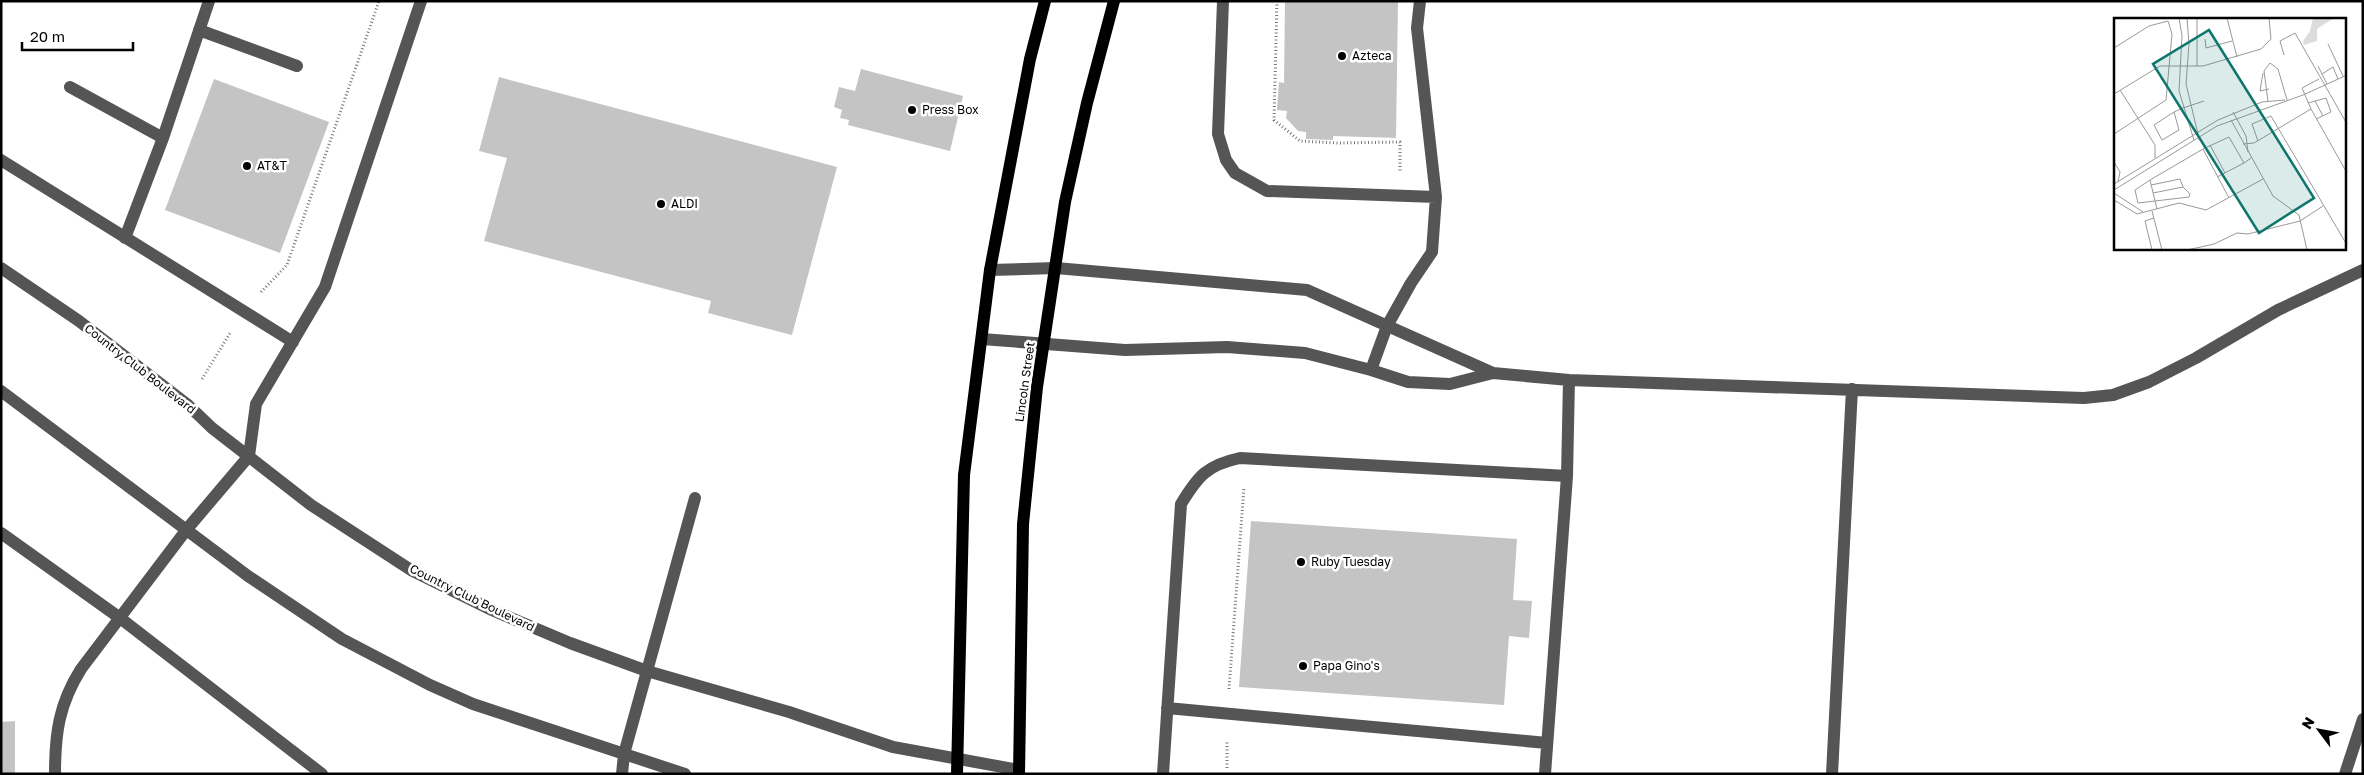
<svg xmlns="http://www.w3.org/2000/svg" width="2364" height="775" viewBox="0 0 2364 775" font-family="'Golos Text',sans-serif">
  <rect width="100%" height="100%" fill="#fff"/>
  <path fill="#c4c4c4" d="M 1285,1 L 1398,1 L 1396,138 L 1333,136 L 1333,140 L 1306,139 L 1306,132 L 1298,131 L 1286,118 L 1287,111 L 1277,110 L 1279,82 L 1284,83 Z
    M 861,69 L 963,96 L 950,151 L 848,125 L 849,120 L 840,118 L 842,110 L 834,107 L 839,87 L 855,91 Z
    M 499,77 L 837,167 L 792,335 L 708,313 L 711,301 L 484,241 L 507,158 L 479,151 Z
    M 214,79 L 329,122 L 280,253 L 165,210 Z
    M 1251,521 L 1517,539 L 1513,600 L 1532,601 L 1529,638 L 1509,636 L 1504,705 L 1239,687 Z
    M 15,721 L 15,774 L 1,774 L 1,722 Z"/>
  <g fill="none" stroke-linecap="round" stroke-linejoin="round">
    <path stroke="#777" stroke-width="3" stroke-dasharray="1 2.5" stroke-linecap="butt" d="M 1277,1 L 1274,120 L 1300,141 L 1337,143 L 1400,142 L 1400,171
      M 261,292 L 287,265 L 379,1
      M 202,379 L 230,333
      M 1229,689 L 1244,487
      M 1227,768 L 1227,740"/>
    <path stroke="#555" stroke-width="12" d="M 1223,1 L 1218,134 L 1226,160 L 1235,173 L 1267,191 L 1436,197
      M 199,30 L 297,66
      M 70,87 L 163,138 L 209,1
      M 1,160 L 293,342
      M 125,238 L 163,138
      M 1,268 L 79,321 L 188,405 L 212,428 L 311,505 L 411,570 L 492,610 L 570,643 L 647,671 L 789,712 L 893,747 L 1019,770
      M 990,270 L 1056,268 L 1307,290 L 1493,373 L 1569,380 L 2084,398 L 2113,395 L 2149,382 L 2196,358 L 2278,310 L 2363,270
      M 982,339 L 1125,350 L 1227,347 L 1305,353 L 1371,370 L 1408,382 L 1450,384 L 1493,373
      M 1371,370 L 1387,326 L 1411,283 L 1432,252 L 1436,197 L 1417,28 L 1420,1
      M 1,391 L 248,576 L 342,639 L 430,685 L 473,704 L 685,774
      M 1,533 L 120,618 L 322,774
      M 1167,708 L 1547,743
      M 55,774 C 55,733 59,704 81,669 L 187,529 L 249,456 L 256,404 L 325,287 L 421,1
      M 622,774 L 624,754 L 695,498
      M 1163,774 L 1181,504 C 1198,476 1207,465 1240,458 L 1567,476 L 1569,380
      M 1545,774 L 1567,476
      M 1832,774 L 1852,389
      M 2345,774 L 2363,719"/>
    <path stroke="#000" stroke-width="12" d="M 957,774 L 964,475 L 990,270 L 1030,59 L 1045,1
      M 1019,774 L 1023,524 L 1037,387 L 1065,202 L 1087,103 L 1114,1"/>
  </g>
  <g fill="#000" stroke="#fff" stroke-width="2">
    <circle cx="1342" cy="56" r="5"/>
    <circle cx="912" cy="110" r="5"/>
    <circle cx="247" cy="166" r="5"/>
    <circle cx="661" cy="204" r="5"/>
    <circle cx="1301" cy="562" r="5"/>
    <circle cx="1303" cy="666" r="5"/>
  </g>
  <g text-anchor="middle" stroke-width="5" stroke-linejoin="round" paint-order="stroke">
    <g font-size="12" fill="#000" stroke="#fff" text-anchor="start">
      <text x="1352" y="60">Azteca</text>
      <text x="922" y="114">Press Box</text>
      <text x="257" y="170">AT&amp;T</text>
      <text x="671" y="208">ALDI</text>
      <text x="1311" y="566">Ruby Tuesday</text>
      <text x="1313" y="670">Papa Gino's</text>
    </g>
    <g font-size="12" fill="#000" stroke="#fff">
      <text transform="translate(140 369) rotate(38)" y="4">Country Club Boulevard</text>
      <text transform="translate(1025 382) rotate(-82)" y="4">Lincoln Street</text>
      <text transform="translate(472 598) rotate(26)" y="4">Country Club Boulevard</text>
    </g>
  </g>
  <g transform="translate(2114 18)">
    <rect width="232" height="232" fill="#fff"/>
    <path d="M 199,0 L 220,0 L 203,11 L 203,23 L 190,27 L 189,23 L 196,13 Z" fill="#dcdcdc"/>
    <path fill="none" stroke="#999" stroke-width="1" d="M 65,0 L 68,18 L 65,73 L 80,122M 73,0 L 75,26 L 72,66 L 84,116M 113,0 L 123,39M 91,21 L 92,30 L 118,23M 214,26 L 229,58M 0,30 L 35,8 L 54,3 L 58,16 L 52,82 L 0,116M 170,37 L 166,23 L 181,15 L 233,106M 83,48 L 83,0M 204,48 L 213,66M 149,55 L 146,73 L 155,71M 208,56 L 219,49 L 224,61M 6,72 L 41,127 L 41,140M 0,76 L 46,48 L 89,48 L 147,31 L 157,21 L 155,0M 154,83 L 150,53 L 156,45 L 164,51 L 173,82M 201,83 L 209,98M 194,85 L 212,80 L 217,94 L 202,101M 197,91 L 233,155M 60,94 L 65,112 L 48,122 L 40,107 L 60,94 L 69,90 L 90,83M 119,94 L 132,118 L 134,134M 117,102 L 159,178 L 185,197 L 193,232M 144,123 L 138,106 L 157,98 L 233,227M 129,126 L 140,125 L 197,91 L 188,70 L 205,61M 96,127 L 111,155M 0,144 L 6,154 L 4,164M 103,159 L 130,145M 36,162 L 21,172 L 24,185 L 75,179 L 76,176 L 69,169 L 39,175M 0,166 L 104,102 L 148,84 L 171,82M 37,167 L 66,161 L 69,169M 0,172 L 103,108 L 189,77 L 233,57M 0,175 L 29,194M 115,180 L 89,131 L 115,119 L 130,145 L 137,140M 0,182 L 23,196 L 65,185 L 92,192 L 149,161M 43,191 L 36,162 L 89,131M 38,193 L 48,232M 38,232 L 31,203 L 40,200M 73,232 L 100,226 L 123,215 L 134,216 L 186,203 L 209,188"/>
    <path fill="#0f766e" fill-opacity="0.15" stroke="#0f766e" stroke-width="2.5" d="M 95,12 L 200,180 L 145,215 L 39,46 Z"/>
    <rect width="232" height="232" fill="none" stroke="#000" stroke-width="2.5"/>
  </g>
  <rect width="2364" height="775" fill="none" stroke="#000000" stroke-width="5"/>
  <g transform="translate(2319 730) rotate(302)" stroke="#ffffff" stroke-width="4" paint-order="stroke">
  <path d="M0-4L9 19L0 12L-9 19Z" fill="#000000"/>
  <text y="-8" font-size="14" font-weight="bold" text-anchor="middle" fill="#000000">N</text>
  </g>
  <path d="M22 42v8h111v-8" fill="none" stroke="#000000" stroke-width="2.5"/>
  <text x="30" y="42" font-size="15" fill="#000000" stroke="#ffffff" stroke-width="4" paint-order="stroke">20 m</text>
</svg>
